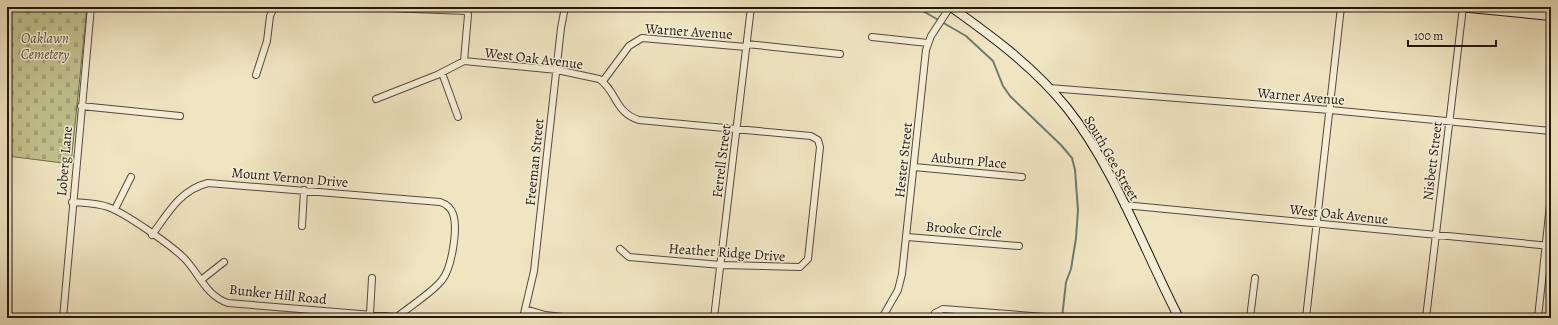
<svg xmlns="http://www.w3.org/2000/svg" width="1558" height="325" viewBox="0 0 1558 325" font-family="Alegreya,serif">
  <defs>
    <pattern id="cemetery-stones" width="16" height="16" patternUnits="userSpaceOnUse"><rect width="16" height="16" fill="#c2c28d"/><path d="M2 7V4a2 2 0 0 1 4 0v3zM10 15v-3a2 2 0 0 1 4 0v3z" fill="#a6a679"/></pattern>
  </defs>
  <rect width="100%" height="100%" fill="#f0e5c1"/>
  <filter id="stains"><feTurbulence type="fractalNoise" baseFrequency=".005" numOctaves="4"/><feColorMatrix values="0 0 0 0 .2 0 0 0 0 .09 0 0 0 0 .02 0 0 0 .5 -.17"/></filter>
  <radialGradient id="worn" r=".72"><stop offset=".6" stop-color="#630" stop-opacity="0"/><stop offset="1" stop-color="#630" stop-opacity=".3"/></radialGradient>
  <path fill="url(#cemetery-stones)" stroke="#726c4e" d="M 7,7 L 87,7 L 71,164 L 7,156 Z"/>
  <g fill="none" stroke-linecap="round" stroke-linejoin="round">
    <path stroke="#6b7c6e" stroke-width="2" d="M 916,7 L 966,36 L 993,61 L 1003,86 L 1010,96 L 1061,145 L 1072,158 L 1075,170 L 1078,210 L 1076,238 L 1071,269 L 1066,282 L 1062,318"/>
    <defs>
      <path id="street" d="M 360,7 L 467,11 L 468,15 L 464,61
        M 872,37 L 928,43
        M 747,44 L 840,54
        M 442,73 L 458,117
        M 256,75 L 267,41 L 270,16 L 274,7
        M 603,81 L 629,46 L 642,38 L 746,47
        M 1049,88 L 1330,110 L 1551,131
        M 376,99 L 437,75 L 464,61 L 557,70 L 599,79 C 617,91 614,112 639,120 L 811,136 L 818,140 L 820,147 L 808,259 L 800,267 L 721,265 L 629,257 L 620,249
        M 81,106 L 180,116
        M 914,167 L 1022,177
        M 72,202 C 84,203 97,203 108,207 C 125,213 171,245 184,258 C 199,273 206,296 228,303 L 397,317
        M 1124,205 L 1551,246
        M 115,209 L 131,177
        M 302,226 L 304,190
        M 152,235 C 168,213 180,190 208,183 L 440,202 C 446,204 451,208 453,214 C 458,228 452,268 442,280 C 433,292 409,307 397,317
        M 907,237 L 1019,246
        M 201,280 L 224,262
        M 525,309 L 545,315 L 571,318
        M 935,313 L 943,309 L 1045,317
        M 370,314 L 372,278
        M 63,318 L 91,7
        M 523,318 L 534,271 L 561,28 L 565,7
        M 714,318 L 751,7
        M 882,318 L 898,290 L 902,274 L 926,50 L 931,36 L 950,7
        M 1250,318 L 1255,278
        M 1306,318 L 1341,7
        M 1426,318 L 1463,7
        M 1538,318 L 1551,195"/>
      <path id="secondary" d="M 951,7 C 993,37 1034,67 1067,108 C 1114,167 1144,250 1179,318
        M 1459,7 L 1551,16"/>
    </defs>
    <use href="#street" stroke="#564a3c" stroke-width="8"/>
    <use href="#secondary" stroke="#231610" stroke-width="10"/>
    <use href="#street" stroke="#f5eed7" stroke-width="6"/>
    <use href="#secondary" stroke="#f5eed7" stroke-width="8"/>
  </g>
  <g text-anchor="middle" stroke-width="3" stroke-linejoin="round" paint-order="stroke">
    <g font-size="14" fill="#231610" stroke="#f5eed7">
      <text transform="translate(689 31) rotate(4)" y="5">Warner Avenue</text>
      <text transform="translate(534 58) rotate(7)" y="5">West Oak Avenue</text>
      <text transform="translate(1301 96) rotate(5)" y="5">Warner Avenue</text>
      <text transform="translate(1112 158) rotate(60)" y="5">South Gee Street</text>
      <text transform="translate(903 160) rotate(-84)" y="5">Hester Street</text>
      <text transform="translate(969 160) rotate(5)" y="5">Auburn Place</text>
      <text transform="translate(64 161) rotate(-85)" y="5">Loberg Lane</text>
      <text transform="translate(721 161) rotate(-83)" y="5">Ferrell Street</text>
      <text transform="translate(1432 161) rotate(-83)" y="5">Nisbett Street</text>
      <text transform="translate(534 162) rotate(-84)" y="5">Freeman Street</text>
      <text transform="translate(290 177) rotate(5)" y="5">Mount Vernon Drive</text>
      <text transform="translate(1339 214) rotate(6)" y="5">West Oak Avenue</text>
      <text transform="translate(964 229) rotate(5)" y="5">Brooke Circle</text>
      <text transform="translate(727 252) rotate(4)" y="5">Heather Ridge Drive</text>
      <text transform="translate(278 294) rotate(6)" y="5">Bunker Hill Road</text>
    </g>
    <g font-size="14" font-style="italic" fill="#5b523c" stroke="#f5eed7">
      <text x="45" y="43">Oaklawn<tspan x="45" dy="16">Cemetery</tspan></text>
    </g>
  </g>
  <rect width="1558" height="325" fill="none" stroke="#f0e5c1" stroke-width="24"/>
  <rect x="8" y="8" width="1542" height="309" fill="none" stroke="#231610" stroke-width="2"/>
  <rect x="12" y="12" width="1534" height="301" fill="none" stroke="#231610"/>
  <path d="M1408 40v6h88v-6" fill="none" stroke="#231610" stroke-width="2"/>
  <text x="1414" y="40" font-size="12" fill="#231610" stroke="#f5eed7" stroke-width="3" paint-order="stroke">100 m</text>
  <rect width="100%" height="100%" filter="url(#stains)"/>
  <rect width="100%" height="100%" fill="url(#worn)"/>
</svg>
